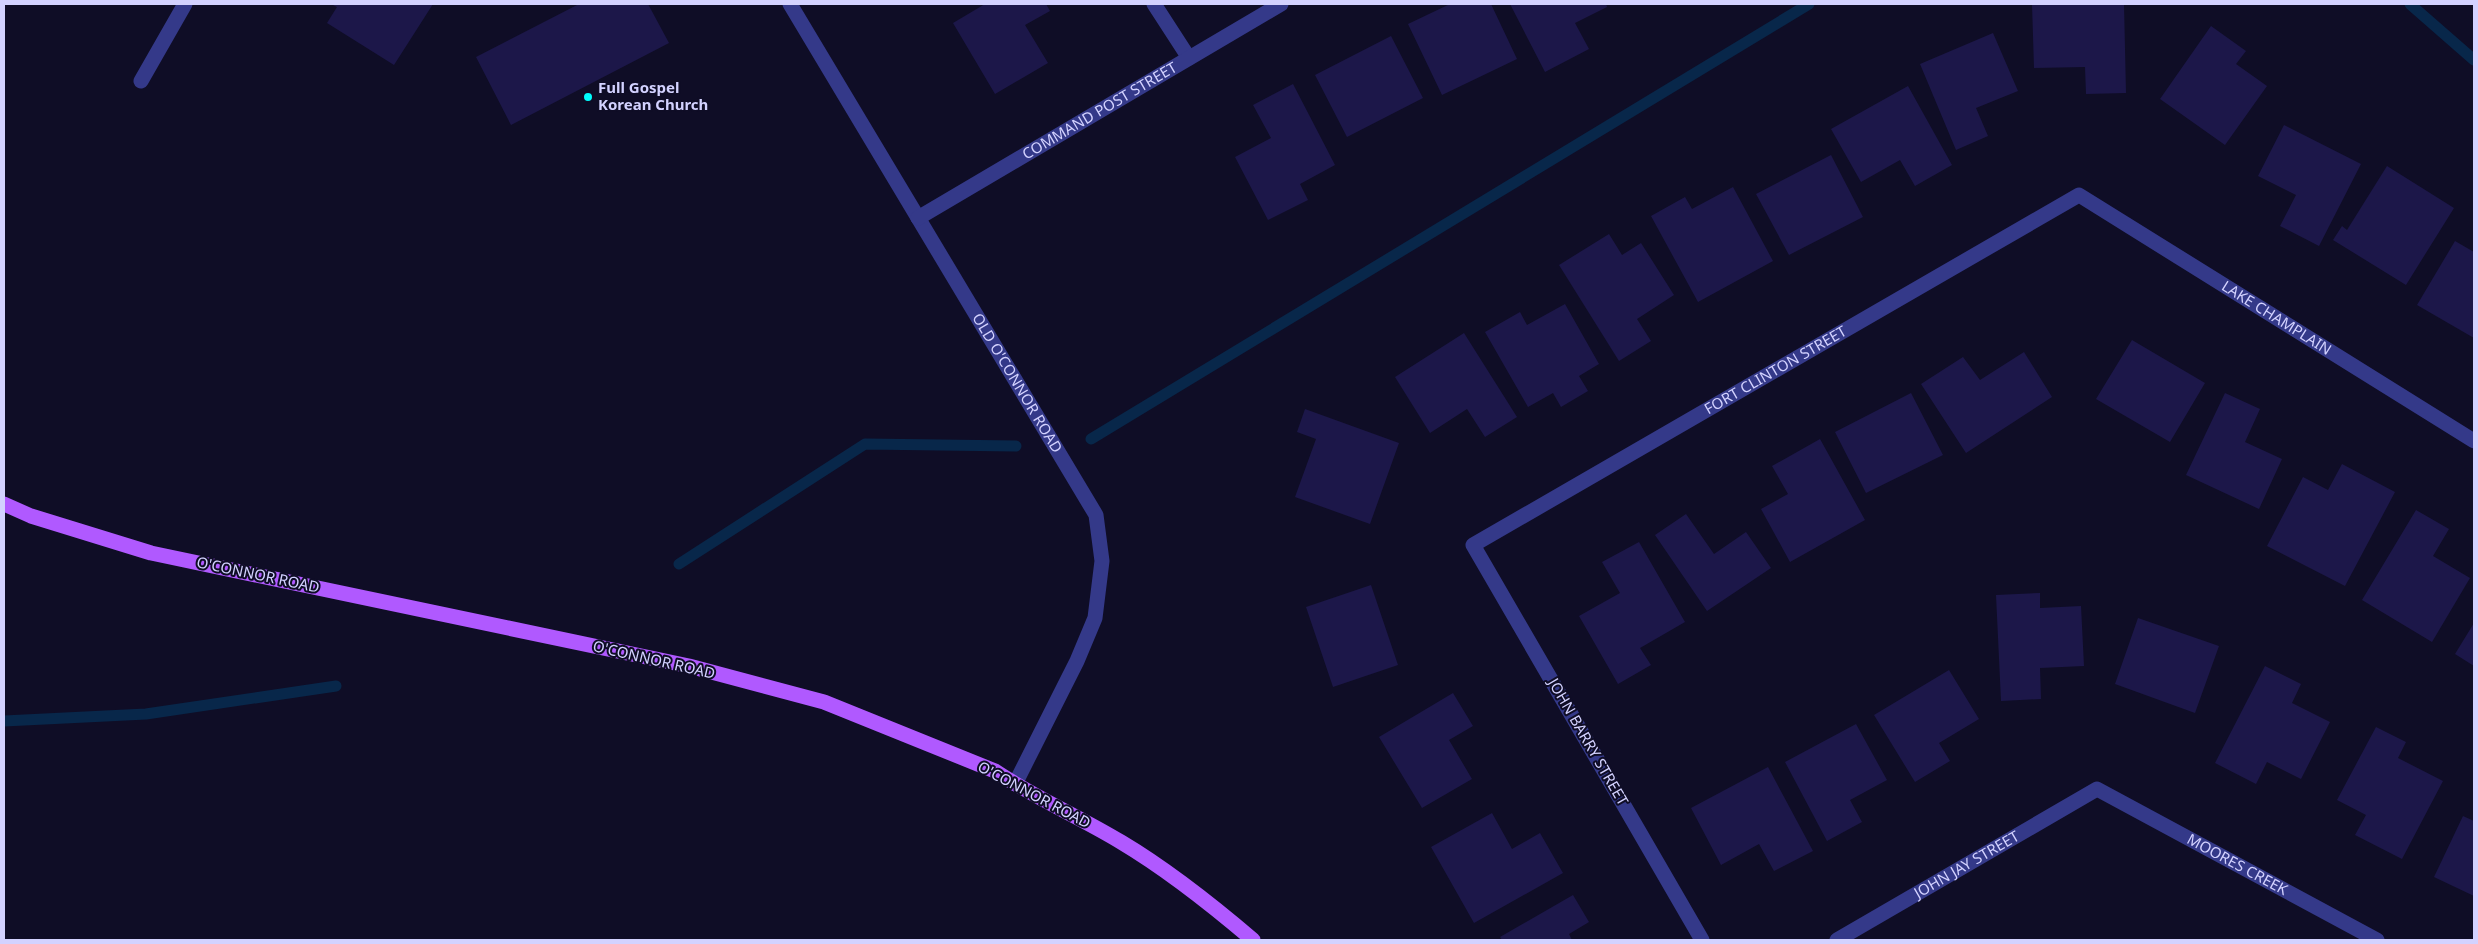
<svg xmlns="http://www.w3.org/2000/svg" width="2478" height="944" viewBox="0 0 2478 944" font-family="'Noto Sans',sans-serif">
  <rect width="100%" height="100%" fill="#0f0d26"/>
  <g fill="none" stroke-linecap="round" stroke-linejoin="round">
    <path stroke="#08274a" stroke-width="11" d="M 2410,4 L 2474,60
      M 1091,439 L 1809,4
      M 679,564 L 865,444 L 1016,446
      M 4,721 L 146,714 L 336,686"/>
  </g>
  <path fill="#1c1749" d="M 331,4 L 433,4 L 394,65 L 327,23 L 337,7 Z
    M 579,4 L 648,4 L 669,43 L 511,125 L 476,57 Z
    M 985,4 L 1046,4 L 1050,11 L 1025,25 L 1048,63 L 995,94 L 953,23 Z
    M 1450,4 L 1491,4 L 1517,59 L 1442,95 L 1408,24 Z
    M 1510,4 L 1606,4 L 1607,7 L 1575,23 L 1589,49 L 1545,72 Z
    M 2032,4 L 2124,4 L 2126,93 L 2086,94 L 2085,67 L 2034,68 Z
    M 2211,26 L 2246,51 L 2236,64 L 2267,86 L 2225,145 L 2160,99 Z
    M 1993,33 L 2018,91 L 1976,108 L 1988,136 L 1956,150 L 1920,64 Z
    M 1391,36 L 1423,98 L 1347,137 L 1315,75 Z
    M 1293,84 L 1335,165 L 1300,184 L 1308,200 L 1268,220 L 1235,157 L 1271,138 L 1253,105 Z
    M 1908,86 L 1952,165 L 1915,186 L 1900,160 L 1861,182 L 1831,129 Z
    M 2284,125 L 2361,164 L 2319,246 L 2280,226 L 2296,195 L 2258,176 Z
    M 1831,155 L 1863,217 L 1789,255 L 1756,194 Z
    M 2387,166 L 2454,208 L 2406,285 L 2333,240 L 2342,226 L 2347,230 Z
    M 1733,187 L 1773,261 L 1698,302 L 1651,216 L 1685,197 L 1692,209 Z
    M 1609,234 L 1622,255 L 1641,243 L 1674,295 L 1637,319 L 1651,341 L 1619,361 L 1559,265 Z
    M 2455,241 L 2474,252 L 2474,338 L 2417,305 Z
    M 1565,304 L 1599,364 L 1579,376 L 1588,391 L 1561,407 L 1553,393 L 1528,407 L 1485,332 L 1520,312 L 1527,325 Z
    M 1464,333 L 1517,417 L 1485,437 L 1467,409 L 1430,433 L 1395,377 Z
    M 2132,340 L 2205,383 L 2170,442 L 2096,399 Z
    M 2024,352 L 2052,397 L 1966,453 L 1921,384 L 1963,357 L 1980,380 Z
    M 1911,393 L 1943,455 L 1866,493 L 1835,432 Z
    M 2225,393 L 2260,409 L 2245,442 L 2282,459 L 2259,509 L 2186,475 Z
    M 1305,409 L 1399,443 L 1370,524 L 1295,497 L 1316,439 L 1297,432 Z
    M 1820,439 L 1865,520 L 1790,562 L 1761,509 L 1788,494 L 1772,466 Z
    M 2342,464 L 2395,492 L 2345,586 L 2267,546 L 2303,477 L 2328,490 Z
    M 2416,510 L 2449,529 L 2433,556 L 2470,578 L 2432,642 L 2362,600 Z
    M 1686,514 L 1714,554 L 1746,532 L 1771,568 L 1707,611 L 1655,535 Z
    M 1639,542 L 1685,622 L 1640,648 L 1651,665 L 1618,684 L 1579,616 L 1620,593 L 1602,562 Z
    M 1371,585 L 1398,665 L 1333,687 L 1306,607 Z
    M 2040,593 L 2040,608 L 2081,606 L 2084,666 L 2040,668 L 2041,699 L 2001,701 L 1996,595 Z
    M 2138,618 L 2219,646 L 2195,713 L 2115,684 Z
    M 2474,623 L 2474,666 L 2455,654 Z
    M 2265,666 L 2301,684 L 2292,703 L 2330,722 L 2301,779 L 2267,762 L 2256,784 L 2215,763 Z
    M 1949,670 L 1979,719 L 1939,743 L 1950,761 L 1915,782 L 1874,715 Z
    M 1453,693 L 1473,726 L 1449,740 L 1472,779 L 1422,808 L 1379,737 Z
    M 1856,724 L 1887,780 L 1850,800 L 1862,822 L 1827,841 L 1785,762 Z
    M 2376,727 L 2406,742 L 2398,758 L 2443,781 L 2402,859 L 2355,835 L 2366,815 L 2337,800 Z
    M 1768,767 L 1813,851 L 1774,871 L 1759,844 L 1721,865 L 1691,808 Z
    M 1492,813 L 1512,849 L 1540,833 L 1563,873 L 1474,923 L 1431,847 Z
    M 2463,816 L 2474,821 L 2474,896 L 2434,877 Z
    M 1573,895 L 1589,922 L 1569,934 L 1572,940 L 1502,940 L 1500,937 Z"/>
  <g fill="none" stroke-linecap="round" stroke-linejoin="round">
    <g stroke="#343989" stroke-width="15">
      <path id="s1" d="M 790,4 L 1096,515 L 1102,561 L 1095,618 L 1077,661 L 1015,784"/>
      <path d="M 1154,4 L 1189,58"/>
      <path d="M 141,81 L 185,4"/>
      <path id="s2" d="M 918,218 L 1281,4"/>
      <path id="s3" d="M 1702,940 L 1473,545 L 2079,195 L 2474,441"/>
      <path id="s4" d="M 1837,940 L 2097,789 L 2377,940"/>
    </g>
    <path stroke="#b059ff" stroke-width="15" d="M 4,504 L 31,516 L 151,553 L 689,666 L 824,702 L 995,771 C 1035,798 1080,817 1121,842 C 1168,870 1212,905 1253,940"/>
  </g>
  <circle fill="#00fdfd" stroke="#0f0d26" stroke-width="2" cx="588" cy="97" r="5"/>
  <g text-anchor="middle" stroke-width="4" stroke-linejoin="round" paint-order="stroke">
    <g font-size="15" font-weight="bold" fill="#d3d2ff" stroke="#0f0d26" text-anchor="start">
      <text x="598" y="93">Full Gospel<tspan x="598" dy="17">Korean Church</tspan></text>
    </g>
    <g font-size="15" fill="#d3d2ff" stroke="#0f0d26">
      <text dy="5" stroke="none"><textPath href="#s2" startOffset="211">COMMAND POST STREET</textPath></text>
      <text dy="5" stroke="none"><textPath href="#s3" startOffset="1389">LAKE CHAMPLAIN</textPath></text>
      <text dy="5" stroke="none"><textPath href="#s3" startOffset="806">FORT CLINTON STREET</textPath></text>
      <text dy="5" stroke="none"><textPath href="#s1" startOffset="442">OLD O'CONNOR ROAD</textPath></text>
      <text transform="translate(258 575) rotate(12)" y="5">O'CONNOR ROAD</text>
      <text transform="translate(654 660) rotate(13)" y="5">O'CONNOR ROAD</text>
      <text transform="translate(1588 742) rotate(60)" y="5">JOHN BARRY STREET</text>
      <text transform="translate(1034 795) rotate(28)" y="5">O'CONNOR ROAD</text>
      <text dy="5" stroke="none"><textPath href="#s4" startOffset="150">JOHN JAY STREET</textPath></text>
      <text dy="5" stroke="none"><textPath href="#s4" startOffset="460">MOORES CREEK</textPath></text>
    </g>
  </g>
  <rect width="2478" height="944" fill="none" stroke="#d3d2ff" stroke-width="10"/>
</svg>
